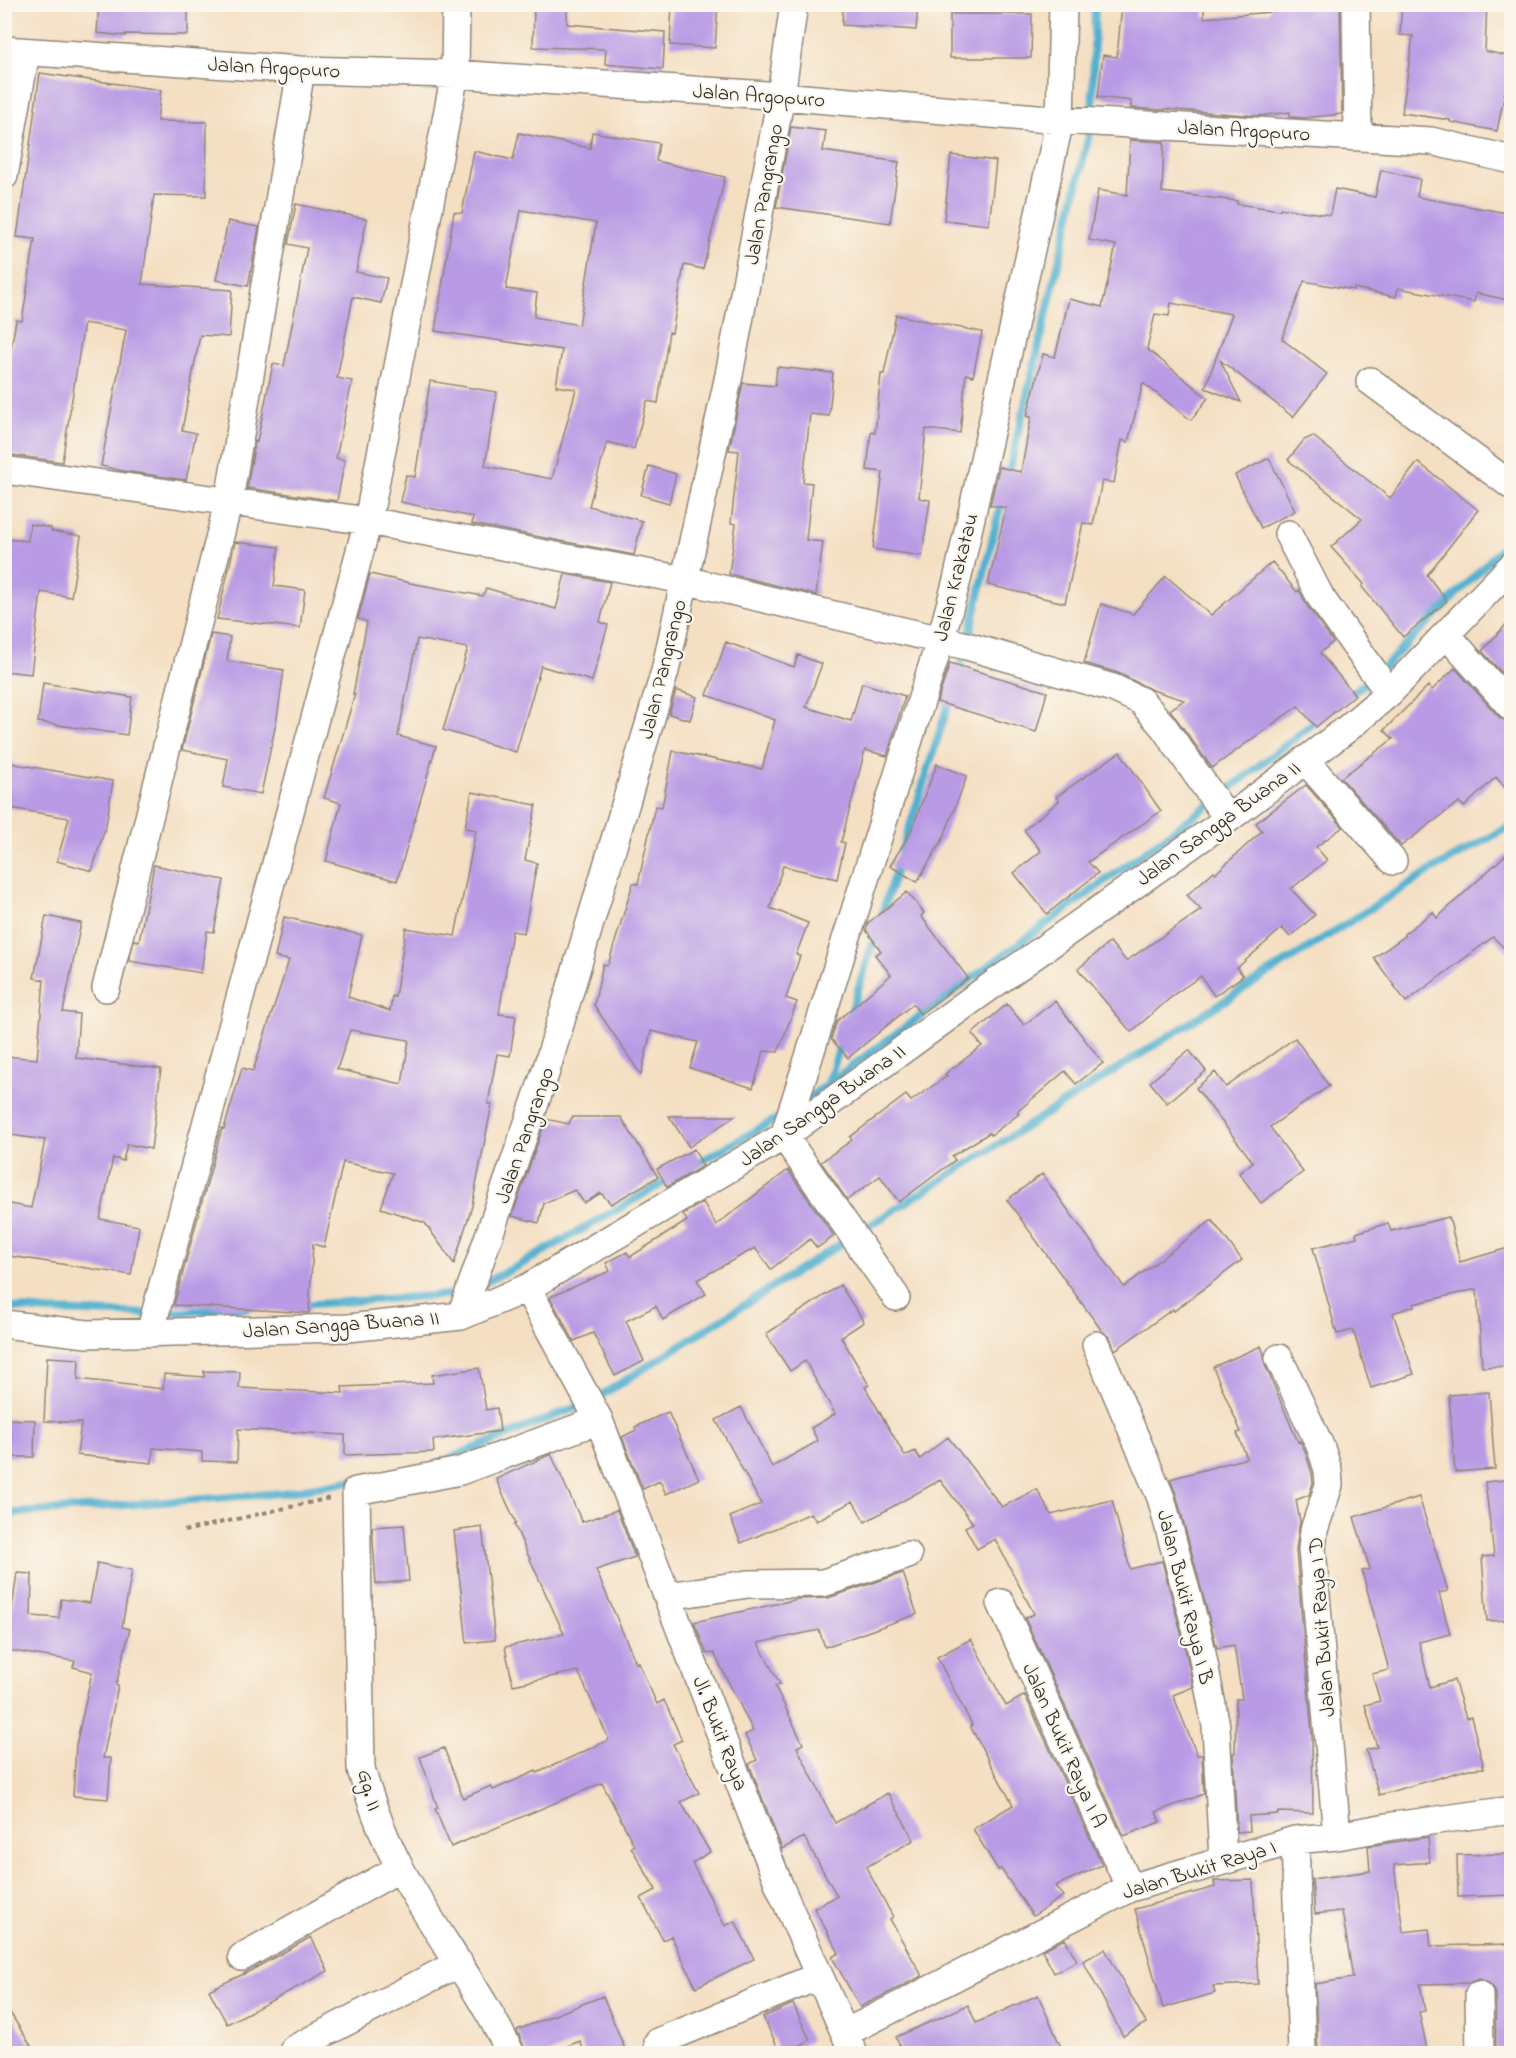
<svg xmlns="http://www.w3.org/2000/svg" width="1516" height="2058" viewBox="0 0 1516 2058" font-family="'Indie Flower',sans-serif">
  <rect width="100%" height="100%" fill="#fbf7ec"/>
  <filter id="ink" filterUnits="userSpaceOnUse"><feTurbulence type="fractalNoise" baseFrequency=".0167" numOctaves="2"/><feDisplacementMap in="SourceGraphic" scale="12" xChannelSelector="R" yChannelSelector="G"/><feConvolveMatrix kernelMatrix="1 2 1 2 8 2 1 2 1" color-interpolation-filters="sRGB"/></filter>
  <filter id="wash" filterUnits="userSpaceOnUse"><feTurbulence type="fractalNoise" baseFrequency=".008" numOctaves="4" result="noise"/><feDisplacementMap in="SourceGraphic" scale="24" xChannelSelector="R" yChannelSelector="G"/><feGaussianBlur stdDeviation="1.35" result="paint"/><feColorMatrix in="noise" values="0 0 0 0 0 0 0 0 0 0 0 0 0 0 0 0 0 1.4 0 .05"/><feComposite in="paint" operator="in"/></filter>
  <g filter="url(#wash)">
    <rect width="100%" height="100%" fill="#f4dfc3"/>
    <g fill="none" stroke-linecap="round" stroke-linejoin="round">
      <path stroke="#51b0d0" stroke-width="8" d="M 1007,480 L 1092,122 L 1095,4
        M 958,675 L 967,646 L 1002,498
        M 1344,699 L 1376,675 L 1512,538
        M 849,1018 L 951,696
        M 828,1084 L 842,1039
        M 803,1102 L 1214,801 L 1320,718
        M 691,1167 L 785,1114
        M 479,1285 L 518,1266 L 672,1178
        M 298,1305 L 460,1294 L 465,1292
        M 4,1307 L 46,1311 L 155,1314 L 247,1308
        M 436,1464 L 594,1400 L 1425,874 L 1512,825
        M 4,1514 L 282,1493 L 355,1480"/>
    </g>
    <g id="blocks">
      <path fill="#b99be5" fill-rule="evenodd" d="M 99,4 L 188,4 L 188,35 L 125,34 L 125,36 L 97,33 Z
        M 534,4 L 567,4 L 567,24 L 665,32 L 663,69 L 605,64 L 606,49 L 533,47 Z
        M 672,4 L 718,4 L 715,48 L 670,45 Z
        M 843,4 L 918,4 L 916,30 L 842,25 Z
        M 1122,4 L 1204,4 L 1204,18 L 1270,12 L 1270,4 L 1340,4 L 1342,114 L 1304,118 L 1290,117 L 1290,112 L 1259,116 L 1165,109 L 1165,110 L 1131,108 L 1131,101 L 1098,97 L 1103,55 L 1117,57 Z
        M 1402,4 L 1487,4 L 1485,51 L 1512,57 L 1497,131 L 1450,122 L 1450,120 L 1402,113 L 1413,36 L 1400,35 Z
        M 950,14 L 1032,14 L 1031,58 L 950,58 Z
        M 40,73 L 161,90 L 157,121 L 207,122 L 206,196 L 154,195 L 142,284 L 232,290 L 229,337 L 200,335 L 182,430 L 196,433 L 186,480 L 123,471 L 101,466 L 126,330 L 84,323 L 62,462 L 4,454 L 4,389 L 16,320 L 22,321 L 35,239 L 17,237 Z
        M 791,127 L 826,131 L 823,151 L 899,162 L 890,223 L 776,207 Z
        M 592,132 L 659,143 L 656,161 L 725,177 L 703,269 L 684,265 L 672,333 L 669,332 L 658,403 L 647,401 L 634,449 L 607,442 L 589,506 L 642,521 L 634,555 L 472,524 L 473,517 L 400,502 L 406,475 L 415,477 L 430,381 L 497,392 L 485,466 L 552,479 L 576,389 L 556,386 L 562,350 L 435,331 L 454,212 L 462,213 L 474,151 L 513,160 L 519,133 L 590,148 ZM 521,210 L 596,223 L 579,325 L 534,317 L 537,293 L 506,289 Z
        M 1130,140 L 1164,142 L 1162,192 L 1237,201 L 1237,204 L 1280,210 L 1280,208 L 1330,215 L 1335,189 L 1375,197 L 1381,170 L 1420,179 L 1417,197 L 1512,214 L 1512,301 L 1476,293 L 1474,302 L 1398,288 L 1396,297 L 1354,288 L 1354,290 L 1304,281 L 1282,339 L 1327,374 L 1293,417 L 1220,360 L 1241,402 L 1205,388 L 1232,314 L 1171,303 L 1169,316 L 1155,314 L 1147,349 L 1208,398 L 1191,420 L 1143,383 L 1128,442 L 1122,440 L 1114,483 L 1102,481 L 1093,525 L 1083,523 L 1065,603 L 988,585 L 1006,508 L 990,505 L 999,467 L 1021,472 L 1031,417 L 1027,416 L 1043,354 L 1055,357 L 1069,299 L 1102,307 L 1116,245 L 1089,240 L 1098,190 L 1127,195 Z
        M 951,155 L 996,161 L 989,225 L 944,220 Z
        M 296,204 L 367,219 L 356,272 L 387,278 L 381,303 L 353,297 L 337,378 L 352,381 L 336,458 L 345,460 L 337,501 L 247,488 L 255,441 L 257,442 L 273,364 L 284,366 L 307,248 L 288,244 Z
        M 228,221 L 259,227 L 248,286 L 216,280 Z
        M 896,315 L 982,332 L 973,376 L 966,374 L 960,433 L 926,429 L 919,498 L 930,500 L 922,556 L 873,549 L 883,472 L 867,470 L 871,432 L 875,433 L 881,374 L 884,374 Z
        M 777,367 L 833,373 L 829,416 L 810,414 L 803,482 L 812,483 L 806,540 L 823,542 L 816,595 L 729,574 L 736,524 L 731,523 L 739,451 L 729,450 L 743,383 L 775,386 Z
        M 1313,436 L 1390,498 L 1418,462 L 1478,510 L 1427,575 L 1447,601 L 1403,637 L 1362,587 L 1364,584 L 1331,547 L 1362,519 L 1288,460 L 1304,440 Z
        M 1269,458 L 1295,511 L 1261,528 L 1235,475 Z
        M 649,466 L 676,474 L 669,503 L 641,495 Z
        M 30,524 L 51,528 L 51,531 L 81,536 L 71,597 L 41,592 L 31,674 L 4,671 L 4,539 L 28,541 Z
        M 235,542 L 279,547 L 274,586 L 305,590 L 300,628 L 217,619 Z
        M 1272,562 L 1297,592 L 1299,590 L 1308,607 L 1333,642 L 1320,653 L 1355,695 L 1316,727 L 1298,706 L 1212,768 L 1170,710 L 1184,700 L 1152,690 L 1118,673 L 1084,663 L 1101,604 L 1133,614 L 1166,576 L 1211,615 Z
        M 370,574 L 415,584 L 483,596 L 486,588 L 556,609 L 565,574 L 610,582 L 600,622 L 608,625 L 592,681 L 541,666 L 516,752 L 443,730 L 468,648 L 417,639 L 398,736 L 436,746 L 397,881 L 326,861 L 341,803 L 324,798 L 355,694 L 353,694 L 367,622 L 358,619 Z
        M 1512,618 L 1512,684 L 1482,651 Z
        M 211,634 L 230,637 L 227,661 L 284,670 L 277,718 L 261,794 L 223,787 L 228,759 L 182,750 Z
        M 726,642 L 794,667 L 798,655 L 822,664 L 806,707 L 851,721 L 862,683 L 905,696 L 887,756 L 865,750 L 841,842 L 845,843 L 837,879 L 783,866 L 770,908 L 808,923 L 796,955 L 800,956 L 786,998 L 797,1002 L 778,1052 L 764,1051 L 753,1088 L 690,1068 L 698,1042 L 651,1031 L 641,1075 L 594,1005 L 603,964 L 608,965 L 633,883 L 638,884 L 655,806 L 662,807 L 673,751 L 762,769 L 775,720 L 707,695 Z
        M 950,663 L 1047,692 L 1036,732 L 937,702 Z
        M 1455,668 L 1500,718 L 1512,723 L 1512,796 L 1496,777 L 1464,807 L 1459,802 L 1401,846 L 1341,778 L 1393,739 L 1384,730 L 1428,686 L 1432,690 Z
        M 43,683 L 132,697 L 127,735 L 38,722 Z
        M 676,690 L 697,697 L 690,720 L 669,714 Z
        M 1120,752 L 1161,811 L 1088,862 L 1098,873 L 1047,914 L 1014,873 L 1041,851 L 1024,830 L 1059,801 L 1056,797 Z
        M 4,762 L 113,781 L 106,825 L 92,871 L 57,861 L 69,818 L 4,807 Z
        M 937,764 L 967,776 L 943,839 L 917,882 L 890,866 L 910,833 Z
        M 1306,785 L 1343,827 L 1316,847 L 1327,860 L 1291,889 L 1315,915 L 1290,937 L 1282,928 L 1237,968 L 1243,976 L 1214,996 L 1201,976 L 1176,993 L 1131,1032 L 1078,969 L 1110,942 L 1126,961 L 1201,910 L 1187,895 L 1214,871 L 1216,873 L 1262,831 L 1256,823 Z
        M 472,792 L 536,805 L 525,860 L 537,863 L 524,933 L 512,931 L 499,1014 L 516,1016 L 510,1056 L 497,1054 L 488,1104 L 492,1104 L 472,1206 L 454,1264 L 425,1223 L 381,1208 L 393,1173 L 343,1162 L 324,1247 L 313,1244 L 309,1313 L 174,1305 L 222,1128 L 224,1129 L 242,1068 L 253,1071 L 289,960 L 275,957 L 284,917 L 362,935 L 348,997 L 390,1011 L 392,996 L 395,997 L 406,928 L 455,936 L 476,830 L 465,828 ZM 350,1030 L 409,1040 L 402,1084 L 337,1069 Z
        M 1512,849 L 1512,956 L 1493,937 L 1406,1002 L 1374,958 L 1405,936 L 1404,934 L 1433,912 L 1437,918 Z
        M 154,865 L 224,880 L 214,932 L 207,931 L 201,973 L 129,961 L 134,940 L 139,941 Z
        M 907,892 L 924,913 L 921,916 L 968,978 L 920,1014 L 913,1004 L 848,1058 L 831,1039 L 837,1021 L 891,975 L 875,955 L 881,951 L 866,930 L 868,923 Z
        M 46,916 L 81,923 L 63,1012 L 79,1014 L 76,1058 L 161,1069 L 151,1149 L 127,1144 L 123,1161 L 113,1158 L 100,1219 L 139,1226 L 131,1275 L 4,1255 L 4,1203 L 31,1208 L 45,1140 L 4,1134 L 4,1056 L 37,1059 L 44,980 L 34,978 Z
        M 1055,1001 L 1103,1063 L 1076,1084 L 1065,1071 L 1017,1112 L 1019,1114 L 991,1135 L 989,1133 L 952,1156 L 955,1160 L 899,1202 L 880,1176 L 847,1200 L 821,1162 L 852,1140 L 850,1137 L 906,1095 L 911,1101 L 947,1076 L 945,1074 L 982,1046 L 972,1034 L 1007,1004 L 1024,1025 Z
        M 1295,1038 L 1329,1086 L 1270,1127 L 1303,1172 L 1261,1203 L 1239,1173 L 1253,1162 L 1196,1088 L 1215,1072 L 1226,1087 Z
        M 1189,1050 L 1206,1071 L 1167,1103 L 1150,1082 Z
        M 669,1116 L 735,1116 L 689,1147 Z
        M 572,1117 L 621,1117 L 658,1177 L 611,1204 L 601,1193 L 584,1203 L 575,1190 L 544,1203 L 539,1223 L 512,1216 L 546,1119 L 569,1124 Z
        M 694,1149 L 703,1166 L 667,1187 L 657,1169 Z
        M 788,1170 L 834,1236 L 817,1248 L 810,1239 L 771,1269 L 755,1248 L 697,1280 L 706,1294 L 663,1320 L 656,1306 L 626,1321 L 644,1361 L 615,1376 L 593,1333 L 574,1341 L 550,1297 L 610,1271 L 606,1263 L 627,1252 L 630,1257 L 687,1221 L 683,1214 L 703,1202 L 716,1225 Z
        M 1042,1174 L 1124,1287 L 1212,1220 L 1242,1260 L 1174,1311 L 1173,1309 L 1115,1350 L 1110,1338 L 1102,1331 L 1007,1200 Z
        M 1449,1217 L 1460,1262 L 1512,1247 L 1512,1271 L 1505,1273 L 1511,1366 L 1482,1367 L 1477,1289 L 1413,1304 L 1414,1306 L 1393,1313 L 1414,1374 L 1371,1388 L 1353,1330 L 1337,1334 L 1313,1248 L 1357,1237 L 1356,1233 L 1388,1223 L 1391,1231 Z
        M 840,1285 L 864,1322 L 841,1337 L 869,1385 L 865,1387 L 905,1456 L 915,1451 L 920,1459 L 948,1437 L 1002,1507 L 1037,1489 L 1051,1515 L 1112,1500 L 1130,1569 L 1162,1561 L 1185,1647 L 1193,1687 L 1173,1695 L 1197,1755 L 1202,1755 L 1204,1794 L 1156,1812 L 1160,1822 L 1124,1836 L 1025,1618 L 1034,1614 L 995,1539 L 977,1549 L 965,1527 L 973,1523 L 940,1480 L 865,1522 L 853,1501 L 816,1521 L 811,1513 L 741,1543 L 730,1517 L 761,1504 L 716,1420 L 741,1407 L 772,1467 L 818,1441 L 811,1428 L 835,1414 L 805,1361 L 790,1371 L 766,1334 Z
        M 1261,1346 L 1264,1354 L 1265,1365 L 1298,1442 L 1300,1441 L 1306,1454 L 1312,1473 L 1313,1483 L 1309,1495 L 1296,1500 L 1300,1521 L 1296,1550 L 1312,1734 L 1313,1813 L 1278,1812 L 1278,1814 L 1249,1816 L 1250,1831 L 1237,1832 L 1233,1753 L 1235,1753 L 1236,1699 L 1242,1699 L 1234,1645 L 1217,1648 L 1176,1494 L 1170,1479 L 1247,1458 L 1237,1433 L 1241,1432 L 1213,1367 Z
        M 47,1357 L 79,1359 L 78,1379 L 163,1389 L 164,1374 L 204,1377 L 204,1371 L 240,1372 L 239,1388 L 343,1393 L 342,1387 L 433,1383 L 432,1375 L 479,1368 L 486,1410 L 497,1408 L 500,1431 L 433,1440 L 434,1452 L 345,1455 L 345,1435 L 238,1429 L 237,1462 L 202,1461 L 202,1452 L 153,1448 L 152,1463 L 77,1455 L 81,1423 L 44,1421 Z
        M 1489,1392 L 1495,1469 L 1455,1472 L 1449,1395 Z
        M 668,1412 L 699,1479 L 666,1494 L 660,1481 L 643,1489 L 622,1437 L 636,1430 L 635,1427 Z
        M 4,1419 L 35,1420 L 34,1457 L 4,1457 Z
        M 551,1454 L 582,1522 L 617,1510 L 635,1557 L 596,1570 L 636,1663 L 638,1662 L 657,1704 L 664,1700 L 682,1740 L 673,1744 L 699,1793 L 681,1802 L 710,1852 L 692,1863 L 725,1926 L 735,1921 L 754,1959 L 696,1987 L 671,1936 L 663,1940 L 641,1898 L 656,1890 L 631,1847 L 634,1845 L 602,1783 L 451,1847 L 435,1809 L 438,1808 L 420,1757 L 444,1748 L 463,1798 L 491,1786 L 493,1790 L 536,1771 L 537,1773 L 609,1740 L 578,1671 L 513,1685 L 505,1647 L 564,1634 L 514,1524 L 516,1523 L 496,1479 Z
        M 1512,1479 L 1512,1620 L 1487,1621 L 1482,1557 L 1494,1556 L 1485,1482 Z
        M 1419,1497 L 1448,1591 L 1439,1593 L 1450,1634 L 1419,1642 L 1430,1687 L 1454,1680 L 1466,1718 L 1471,1717 L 1484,1768 L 1469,1769 L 1379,1795 L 1366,1750 L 1377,1747 L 1365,1705 L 1380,1701 L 1372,1674 L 1389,1670 L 1362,1571 L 1370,1569 L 1354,1517 Z
        M 404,1525 L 409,1581 L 376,1584 L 372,1527 Z
        M 482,1527 L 495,1640 L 467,1643 L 454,1531 Z
        M 97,1563 L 132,1570 L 122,1627 L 130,1629 L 116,1685 L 118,1686 L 103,1758 L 111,1758 L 108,1799 L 73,1796 L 76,1745 L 92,1672 L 73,1667 L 75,1661 L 6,1650 L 17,1573 L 32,1574 L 31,1616 L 59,1618 L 61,1599 L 90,1603 Z
        M 903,1573 L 917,1614 L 825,1647 L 819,1630 L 758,1643 L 780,1684 L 775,1686 L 803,1744 L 797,1747 L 835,1823 L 888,1793 L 914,1840 L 866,1867 L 893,1917 L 890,1919 L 922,1976 L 860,2007 L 832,1957 L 839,1953 L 814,1908 L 837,1896 L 804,1837 L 782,1849 L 749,1764 L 757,1760 L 745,1735 L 753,1731 L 714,1653 L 707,1654 L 694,1622 L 798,1599 L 828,1598 Z
        M 971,1639 L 1006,1706 L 1025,1695 L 1102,1865 L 1055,1886 L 1063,1896 L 1033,1916 L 1001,1869 L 998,1870 L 973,1829 L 1013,1805 L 970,1726 L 972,1725 L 937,1657 Z
        M 1428,1837 L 1430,1862 L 1394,1865 L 1403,1932 L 1429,1929 L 1431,1946 L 1512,1944 L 1512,2054 L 1496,2054 L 1495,1994 L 1492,1986 L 1487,1982 L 1479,1979 L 1469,1983 L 1420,1984 L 1425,2011 L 1419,2012 L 1428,2054 L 1318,2054 L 1315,1984 L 1353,1978 L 1342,1911 L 1315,1914 L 1312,1879 L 1370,1871 L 1368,1846 Z
        M 1512,1854 L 1512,1895 L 1458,1897 L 1457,1855 Z
        M 1253,1880 L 1258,1984 L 1213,1986 L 1215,1993 L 1163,2008 L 1135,1909 L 1215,1887 L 1214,1881 Z
        M 311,1937 L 328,1971 L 227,2024 L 209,1990 L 250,1971 Z
        M 1065,1939 L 1077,1961 L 1054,1973 L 1042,1950 Z
        M 1105,1949 L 1146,2023 L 1123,2036 L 1083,1961 Z
        M 1038,1995 L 1064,2054 L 903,2054 L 896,2037 L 968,2005 L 976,2023 Z
        M 603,1996 L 627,2054 L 585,2054 L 580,2041 L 548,2054 L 527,2054 L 517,2030 Z
        M 4,2003 L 36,2054 L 4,2054 Z
        M 793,2004 L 810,2040 L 785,2054 L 781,2054 L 763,2017 Z"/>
    </g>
  </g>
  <g filter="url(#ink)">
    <use href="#blocks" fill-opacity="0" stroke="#908577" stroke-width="1.5"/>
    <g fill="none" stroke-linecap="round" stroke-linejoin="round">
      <defs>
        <path id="minor" d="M 1356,4 L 1358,137
          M 4,50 L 301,70 L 455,74 L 781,96 L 1060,120 L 1431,141 L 1512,160
          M 4,176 L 26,52
          M 1370,381 L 1512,486
          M 4,470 L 368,521 L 684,580 L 967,646 L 1113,688 L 1141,701 L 1163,726 L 1228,819
          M 1288,534 L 1321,598 L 1389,693
          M 1446,634 L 1512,708
          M 1305,760 L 1393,861
          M 106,988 L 229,500 L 301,70
          M 784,1136 L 941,638 L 957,580 L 1060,120 L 1063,4
          M 784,1136 L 896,1297
          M 527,1288 L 599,1420 L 779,1885 L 854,2054
          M 461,1316 L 546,1071 L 665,671 L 729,375 L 781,96 L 794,4
          M 4,1324 L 87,1334 L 348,1328 L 461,1316 L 527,1288 L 784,1136 L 974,998 L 1228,819 L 1348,728 L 1389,693 L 1512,566
          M 150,1333 L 368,521 L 455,74 L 456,4
          M 1096,1345 L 1161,1498 L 1200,1643 L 1216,1726 L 1223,1860
          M 1279,1358 L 1321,1448 L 1328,1470 L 1329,1485 L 1314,1530 L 1312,1549 L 1337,1836
          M 668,1596 L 748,1584 L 823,1583 L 908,1555
          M 1001,1603 L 1130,1888
          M 1295,1840 L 1302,2054
          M 242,1957 L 400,1868
          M 1479,1995 L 1480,2054
          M 845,2033 L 1130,1888 L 1295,1840 L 1337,1836 L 1393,1826 L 1512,1810
          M 658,2042 L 819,1976
          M 294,2049 L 459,1963
          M 511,2054 C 479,1988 434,1931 400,1868 C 383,1836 371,1803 361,1769 L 356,1491 L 460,1471 L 599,1420"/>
      </defs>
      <use href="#minor" stroke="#908577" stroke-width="30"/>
      <path stroke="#908577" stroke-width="4" stroke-dasharray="4.5 4.5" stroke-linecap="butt" d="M 184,1531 L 330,1498"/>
      <use href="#minor" stroke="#fff" stroke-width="27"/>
    </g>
  </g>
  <g text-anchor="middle" stroke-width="4.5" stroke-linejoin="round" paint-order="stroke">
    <g font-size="21" fill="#2b2b2b" stroke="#fbf7ec">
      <text transform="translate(274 67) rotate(3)" y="7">Jalan Argopuro</text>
      <text transform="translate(759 95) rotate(4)" y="7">Jalan Argopuro</text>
      <text transform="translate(1244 130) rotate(3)" y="7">Jalan Argopuro</text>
      <text transform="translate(763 194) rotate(-80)" y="7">Jalan Pangrango</text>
      <text transform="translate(955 577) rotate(-76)" y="7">Jalan Krakatau</text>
      <text transform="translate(662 669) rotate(-76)" y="7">Jalan Pangrango</text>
      <text transform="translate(1218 823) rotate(-36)" y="7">Jalan Sangga Buana II</text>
      <text transform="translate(822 1105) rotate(-35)" y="7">Jalan Sangga Buana II</text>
      <text transform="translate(524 1135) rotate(-71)" y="7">Jalan Pangrango</text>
      <text transform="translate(341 1324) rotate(-4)" y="7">Jalan Sangga Buana II</text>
      <text transform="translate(1186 1597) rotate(76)" y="7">Jalan Bukit Raya I B</text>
      <text transform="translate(1321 1627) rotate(-94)" y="7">Jalan Bukit Raya I D</text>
      <text transform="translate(721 1733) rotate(69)" y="7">Jl. Bukit Raya</text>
      <text transform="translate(1065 1745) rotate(66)" y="7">Jalan Bukit Raya I A</text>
      <text transform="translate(370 1790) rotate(75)" y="7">Gg. II</text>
      <text transform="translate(1199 1869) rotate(-17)" y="7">Jalan Bukit Raya I</text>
    </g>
  </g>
  <rect width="1516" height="2058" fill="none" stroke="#fbf7ec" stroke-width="24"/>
</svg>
